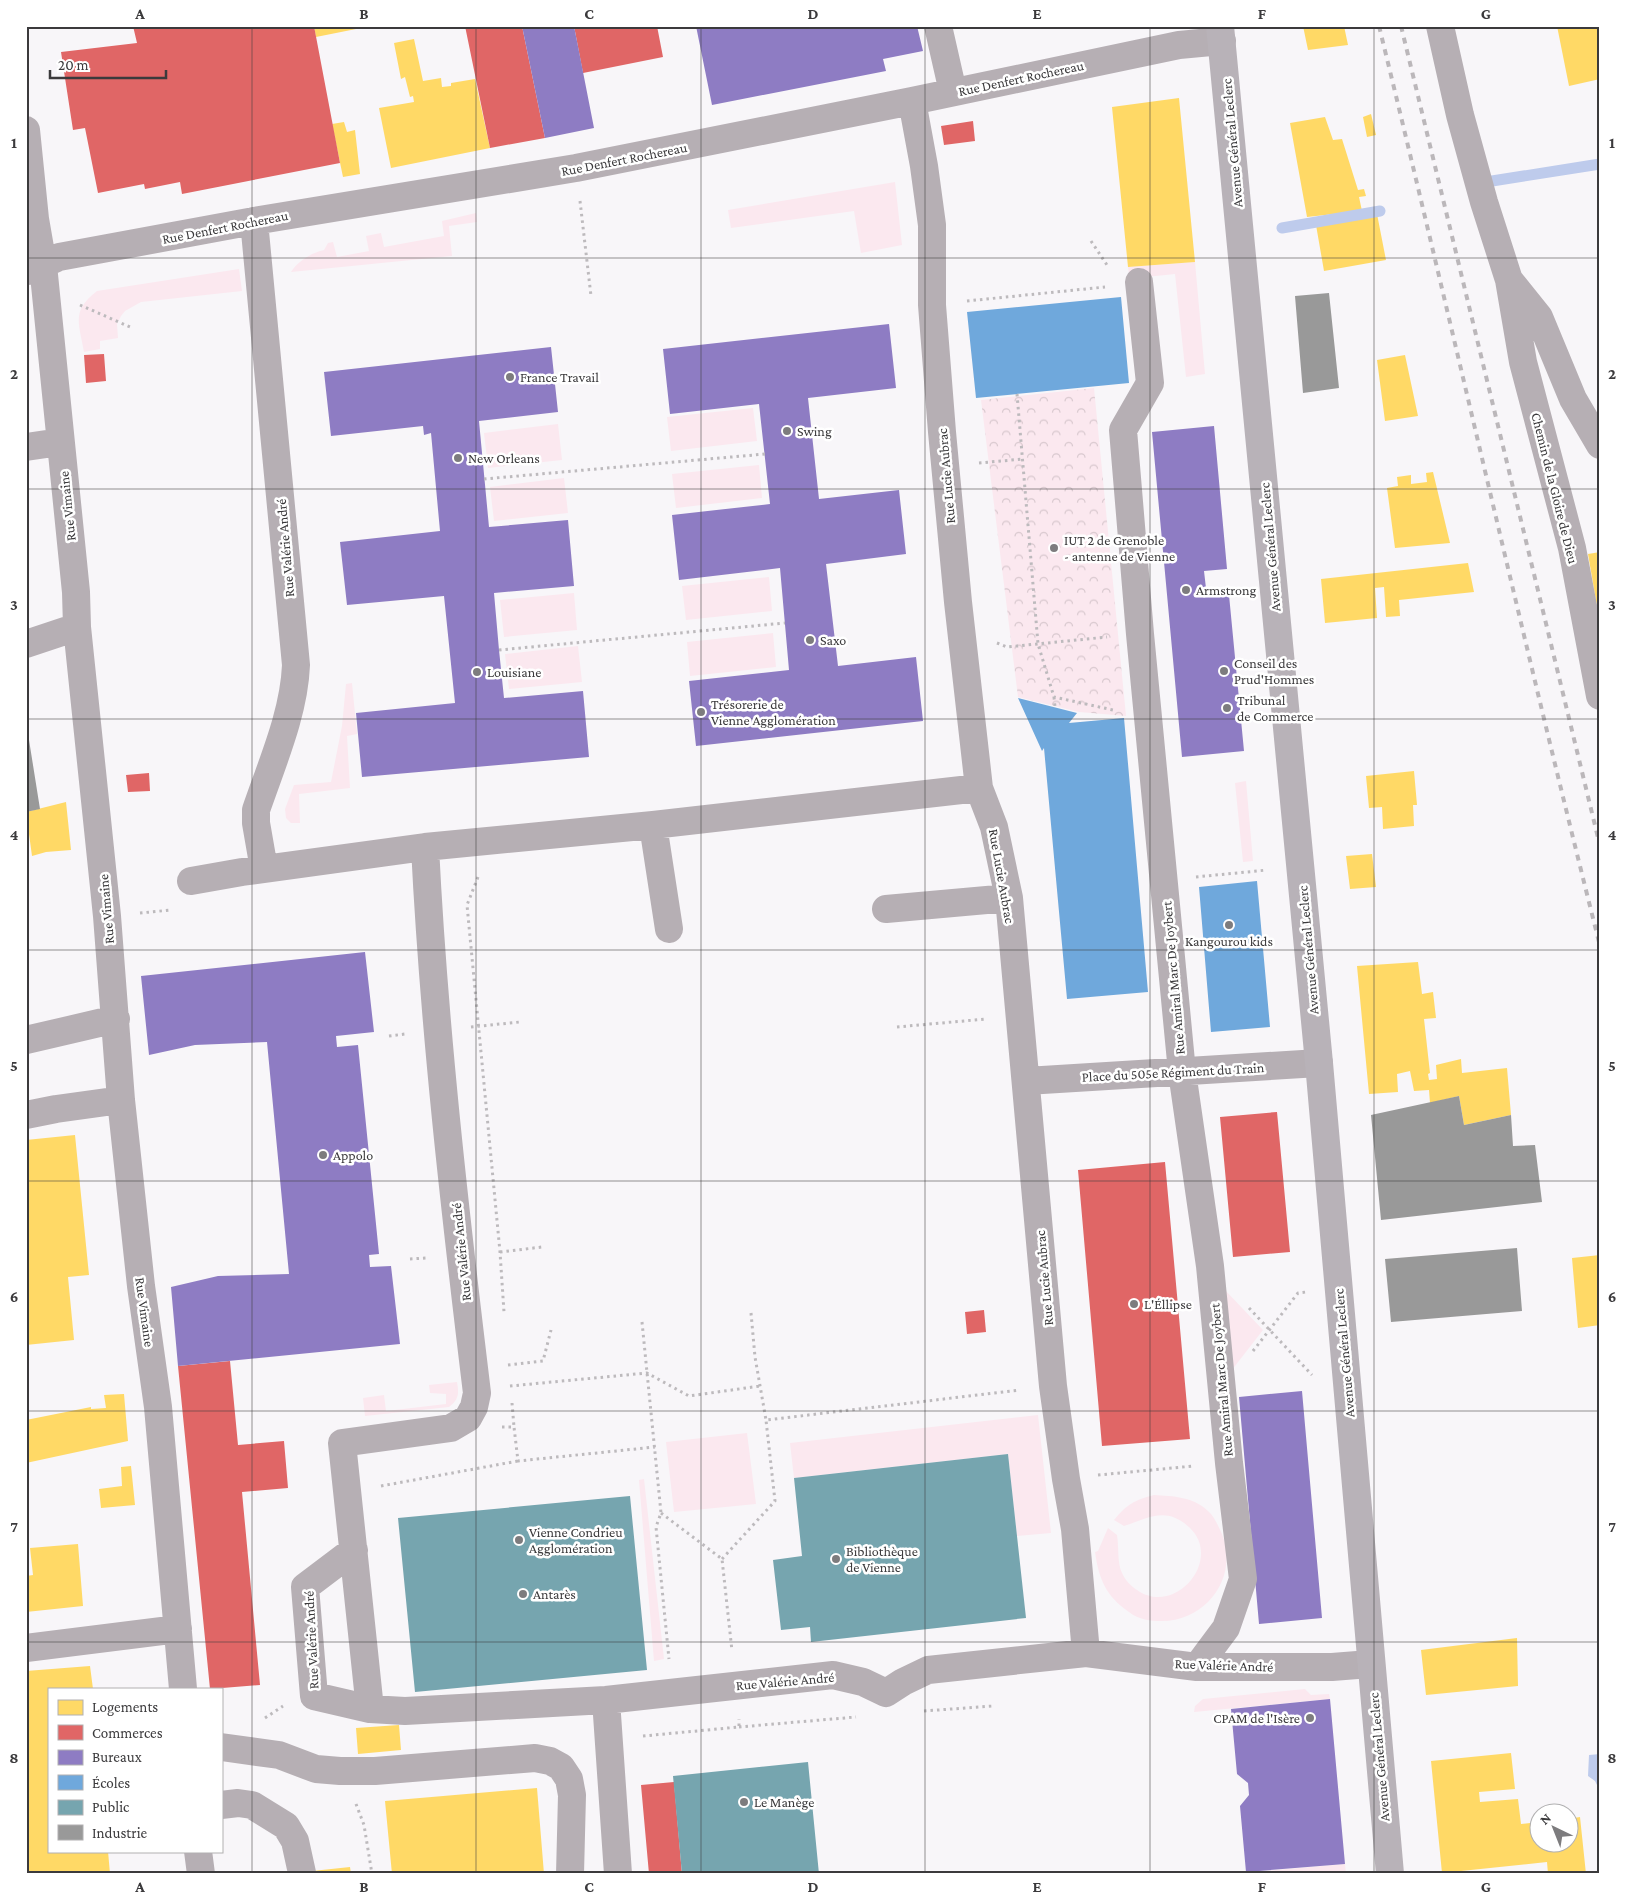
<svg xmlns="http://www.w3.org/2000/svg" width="1626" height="1900" viewBox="0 0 1626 1900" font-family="'Crimson Pro',serif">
  <defs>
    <pattern id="park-crowns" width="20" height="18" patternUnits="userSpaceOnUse" patternTransform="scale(1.25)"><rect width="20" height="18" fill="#fbe8ef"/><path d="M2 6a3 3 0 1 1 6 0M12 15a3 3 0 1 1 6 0" fill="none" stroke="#d8c8ce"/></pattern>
  </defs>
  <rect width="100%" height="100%" fill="#f8f6f9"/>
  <path fill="#fbe8ef" d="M 895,182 L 902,245 L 861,253 L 854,211 L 731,228 L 728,210 Z
    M 476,213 L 477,222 L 449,226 L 452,256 L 291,272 C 298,261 311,253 324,250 L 328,243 L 333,242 L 337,257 L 369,251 L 366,236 L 381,233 L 384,247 L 444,236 L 442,221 Z
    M 1195,262 L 1205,374 L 1186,377 L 1175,274 L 1146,277 L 1129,274 L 1128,267 Z
    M 239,269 L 242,291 L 141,302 L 125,311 L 121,316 L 117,324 L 118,338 L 100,341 L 100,349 L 84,352 C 79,323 71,311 97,291 Z
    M 753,408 L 757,441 L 671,451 L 667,417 Z
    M 558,424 L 562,460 L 488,468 L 484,433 Z
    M 759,465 L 762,498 L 676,508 L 672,474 Z
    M 564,478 L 568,513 L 494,521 L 490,487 Z
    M 769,577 L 772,611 L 686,620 L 682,586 Z
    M 574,593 L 577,630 L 504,637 L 500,600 Z
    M 773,633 L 776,667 L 690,676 L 687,642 Z
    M 578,646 L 582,682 L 509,689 L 505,654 Z
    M 352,683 L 357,734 L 347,736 L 350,788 L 299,794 L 300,823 L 291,823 L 286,818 L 285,809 L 294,785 L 331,782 L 342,726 L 346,684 Z
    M 1246,781 L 1253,861 L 1243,862 L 1235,783 Z
    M 1224,1289 L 1263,1330 L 1228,1375 Z
    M 457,1382 C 459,1394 459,1399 449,1407 L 365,1416 L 363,1398 L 384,1395 L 386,1411 L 446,1404 L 446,1394 L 430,1393 L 429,1385 Z
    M 1038,1415 L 1051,1533 L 1017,1536 L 1008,1454 L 794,1478 L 790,1443 Z
    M 747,1433 L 756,1504 L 674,1512 L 666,1442 Z
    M 644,1479 L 664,1659 L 654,1661 L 639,1480 Z
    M 1154,1495 C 1173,1496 1194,1497 1208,1511 C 1215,1517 1218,1526 1222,1534 C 1239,1576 1207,1621 1162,1621 C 1150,1621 1139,1620 1129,1612 C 1106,1596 1099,1580 1095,1552 L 1098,1551 L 1108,1528 L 1117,1535 C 1119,1546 1117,1563 1122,1573 C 1125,1580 1131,1586 1137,1590 C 1175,1617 1223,1560 1190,1528 C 1167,1506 1150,1517 1124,1526 L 1114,1520 C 1127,1504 1135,1500 1154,1495 Z
    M 1305,1689 L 1311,1695 L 1329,1694 L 1330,1699 L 1194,1712 L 1195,1706 L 1203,1699 Z
    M 1345,1864 L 1346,1874 L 1264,1874 L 1264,1871 Z"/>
  <path fill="url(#park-crowns)" d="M 1094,388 L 1126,716 L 1079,712 L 1018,697 L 981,400 Z"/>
  <path fill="#becbec" d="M 1600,1754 L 1600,1791 L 1595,1781 L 1588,1776 L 1589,1755 Z"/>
  <path fill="#ffd966" d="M 314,26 L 366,26 L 366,27 L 316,37 Z
    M 1303,26 L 1344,26 L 1348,45 L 1308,50 Z
    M 1557,26 L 1600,26 L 1600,79 L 1569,86 Z
    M 414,39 L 423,81 L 441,78 L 442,87 L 451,86 L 451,83 L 475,79 L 490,148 L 391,168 L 379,108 L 414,102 L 413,96 L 410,97 L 405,77 L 401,79 L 394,43 Z
    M 1179,98 L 1195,262 L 1128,267 L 1112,107 Z
    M 1371,114 L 1376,135 L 1367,137 L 1363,117 Z
    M 1325,117 L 1333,140 L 1342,139 L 1358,190 L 1364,189 L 1366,196 L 1359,197 L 1362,211 L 1307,217 L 1290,123 Z
    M 344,122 L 347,132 L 355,130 L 360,174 L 343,177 L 332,124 Z
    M 1377,214 L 1386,260 L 1324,271 L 1316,225 Z
    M 1405,355 L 1418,416 L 1385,421 L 1377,360 Z
    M 1433,472 L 1450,543 L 1395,548 L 1387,488 L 1398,486 L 1397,477 L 1411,475 L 1411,484 L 1427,482 L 1426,473 Z
    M 1600,552 L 1600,618 L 1599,618 L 1588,554 Z
    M 1468,563 L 1474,592 L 1399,600 L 1400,616 L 1386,617 L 1384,587 L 1375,588 L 1377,618 L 1325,623 L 1321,579 Z
    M 1414,771 L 1417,805 L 1413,805 L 1414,826 L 1383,829 L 1382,807 L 1369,808 L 1366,776 Z
    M 66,802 L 71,850 L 46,852 L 32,856 L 26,812 Z
    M 1372,854 L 1376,887 L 1350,889 L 1346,856 Z
    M 1418,962 L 1422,994 L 1433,992 L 1436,1018 L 1424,1019 L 1430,1073 L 1428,1074 L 1429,1080 L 1437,1079 L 1436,1065 L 1461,1059 L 1462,1073 L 1507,1068 L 1511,1115 L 1464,1125 L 1459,1096 L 1430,1103 L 1429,1090 L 1414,1091 L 1410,1071 L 1397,1074 L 1398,1092 L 1369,1094 L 1357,966 Z
    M 75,1135 L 89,1275 L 68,1277 L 74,1340 L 26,1345 L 26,1140 Z
    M 1600,1255 L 1600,1325 L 1578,1328 L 1572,1258 Z
    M 124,1394 L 128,1441 L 26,1463 L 26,1420 L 91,1407 L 91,1409 L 106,1408 L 104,1395 Z
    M 131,1466 L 135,1505 L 101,1508 L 99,1489 L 122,1486 L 121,1467 Z
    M 78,1544 L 83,1606 L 26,1612 L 26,1576 L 33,1575 L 30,1548 Z
    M 1517,1638 L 1518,1686 L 1426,1695 L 1421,1650 Z
    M 90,1666 L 93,1689 L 49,1689 L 49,1851 L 108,1851 L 110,1874 L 26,1874 L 26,1671 Z
    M 399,1725 L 401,1750 L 358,1754 L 356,1728 Z
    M 1511,1753 L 1515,1789 L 1479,1792 L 1480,1802 L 1518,1799 L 1521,1824 L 1538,1822 L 1538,1842 L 1568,1842 L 1568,1819 L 1580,1817 L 1586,1874 L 1548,1874 L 1547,1862 L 1442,1873 L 1431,1761 Z
    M 537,1788 L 544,1874 L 392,1874 L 385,1801 Z
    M 350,1867 L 351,1874 L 303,1874 L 303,1872 Z"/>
  <path fill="#e06666" d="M 133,26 L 314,26 L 340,163 L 182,194 L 180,182 L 145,189 L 144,184 L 98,193 L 85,128 L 73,130 L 61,52 L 137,43 Z
    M 465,26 L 522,26 L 545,138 L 490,148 Z
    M 574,26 L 657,26 L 663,57 L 583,73 Z
    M 973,121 L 975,141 L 944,145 L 941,126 Z
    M 104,354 L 106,381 L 86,383 L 84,355 Z
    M 149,773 L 150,791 L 128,792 L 126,775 Z
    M 1277,1112 L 1290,1252 L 1233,1257 L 1220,1117 Z
    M 1165,1162 L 1190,1439 L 1102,1446 L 1078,1170 Z
    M 984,1310 L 986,1332 L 967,1334 L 965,1312 Z
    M 230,1361 L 238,1445 L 284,1441 L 288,1488 L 242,1492 L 260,1685 L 210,1689 L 178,1366 Z
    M 674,1782 L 682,1874 L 649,1874 L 641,1785 Z"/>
  <path fill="#8e7cc3" d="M 522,26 L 574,26 L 594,128 L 545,138 Z
    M 696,26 L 917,26 L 923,51 L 883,59 L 886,71 L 712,105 Z
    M 889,324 L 896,388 L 808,398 L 819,499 L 899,490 L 906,554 L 826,564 L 838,666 L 916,657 L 923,721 L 696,746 L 689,681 L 789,670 L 780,568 L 679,580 L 672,515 L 770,504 L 759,404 L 670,414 L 663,349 Z
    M 551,347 L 558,412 L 479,421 L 489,527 L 568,520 L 574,586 L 494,593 L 499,650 L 504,698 L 583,691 L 589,757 L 362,777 L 356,713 L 455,703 L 444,596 L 347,605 L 340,542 L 440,531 L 431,433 L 424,435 L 423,426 L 331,436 L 324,372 Z
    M 1214,426 L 1227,569 L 1204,571 L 1207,597 L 1229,595 L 1244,751 L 1182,757 L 1152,432 Z
    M 365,952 L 374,1032 L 336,1036 L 337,1047 L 358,1045 L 379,1254 L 369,1255 L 370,1267 L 391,1266 L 400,1344 L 178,1366 L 171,1287 L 218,1276 L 289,1274 L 267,1042 L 195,1045 L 149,1055 L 141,976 Z
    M 1302,1391 L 1322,1618 L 1259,1624 L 1239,1397 Z
    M 1330,1699 L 1345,1864 L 1246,1872 L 1240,1806 L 1249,1795 L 1248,1783 L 1237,1774 L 1231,1709 Z"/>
  <path fill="#6fa8dc" d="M 1121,297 L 1129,383 L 976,398 L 967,312 Z
    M 1018,698 L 1077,713 L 1069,723 L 1124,718 L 1148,992 L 1067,999 L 1044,748 L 1042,751 Z
    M 1257,881 L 1270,1027 L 1211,1032 L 1199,887 Z"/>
  <path fill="#76a5af" d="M 1008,1454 L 1026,1618 L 811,1642 L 810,1627 L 781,1630 L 773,1560 L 802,1556 L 794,1478 Z
    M 630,1496 L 647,1670 L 415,1692 L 398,1518 Z
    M 808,1762 L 819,1874 L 682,1874 L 673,1776 Z"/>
  <path fill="#999" d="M 1329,293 L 1339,388 L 1303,393 L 1295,296 Z
    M 26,721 L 40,809 L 26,812 Z
    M 1459,1096 L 1464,1125 L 1511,1115 L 1513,1146 L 1535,1145 L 1542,1202 L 1381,1220 L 1371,1115 Z
    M 1517,1248 L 1522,1311 L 1391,1322 L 1385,1259 Z"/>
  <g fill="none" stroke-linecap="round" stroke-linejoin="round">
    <path stroke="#becbec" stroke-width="11" d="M 1492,181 L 1600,164
      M 1282,228 L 1380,211"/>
    <path stroke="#bdbabd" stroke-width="3" stroke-dasharray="2.5 4" stroke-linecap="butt" d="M 580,201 L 591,296
      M 1091,241 L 1109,268
      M 967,301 L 1105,287
      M 80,305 L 130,327
      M 1017,394 L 1038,644 L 1054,697 L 1113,710
      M 979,463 L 1023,459
      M 484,479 L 765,454
      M 997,643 L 1007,647 L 1107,637
      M 499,650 L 785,623
      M 1054,697 L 1055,707
      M 478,877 L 467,905 L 500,1252 L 504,1312
      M 1196,877 L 1267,870
      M 140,913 L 171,910
      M 471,1027 L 520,1022
      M 897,1027 L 986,1019
      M 389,1036 L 405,1034
      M 500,1252 L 542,1247
      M 410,1259 L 426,1258
      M 1249,1308 L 1312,1375
      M 751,1313 L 755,1357 L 766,1420 L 1020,1390
      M 642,1322 L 661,1513 L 656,1527 L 669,1659
      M 1253,1351 L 1298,1293 L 1306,1292
      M 508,1365 L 543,1361 L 551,1330
      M 510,1386 L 647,1373 L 689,1396 L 760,1386
      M 512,1403 L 514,1427
      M 502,1427 L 514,1427 L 518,1461 L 655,1447
      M 1098,1475 L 1194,1466
      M 381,1486 L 518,1461
      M 661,1513 L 722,1559 L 732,1651
      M 722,1559 L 775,1501 L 766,1420
      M 924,1711 L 993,1706
      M 265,1718 L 283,1706
      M 739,1727 L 856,1717
      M 643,1736 L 739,1727 L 739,1719
      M 356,1804 L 364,1825 L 372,1874"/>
    <path stroke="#b6afb4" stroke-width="28" d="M 938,26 L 953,92
      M 1440,26 L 1460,115 L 1484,202 L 1509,280 L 1523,362 L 1572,548 L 1600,696
      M 912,101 L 924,166 L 932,225 L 932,305 L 942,432 L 958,602 L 979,788 L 994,827 L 1009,898 L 1053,1386 L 1066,1479 L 1075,1529 L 1086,1653
      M 26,130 L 35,219 L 43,265 L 76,592 L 77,627 L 107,916 L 121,1100 L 141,1286 L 158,1407 L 183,1689
      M 254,221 L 296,665 C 294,714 272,763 256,810 L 256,823 L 264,869
      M 28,271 L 59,257 L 254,221 L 576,168 L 912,101 L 1179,45 L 1222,41
      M 1510,281 L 1539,317 L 1573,399 L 1600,445
      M 1139,282 L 1150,383 L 1123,430 L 1140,634 L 1182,1072 L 1210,1266 L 1229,1463 L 1243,1579 L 1226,1628 L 1197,1667
      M 26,447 L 60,442
      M 26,644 L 77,627
      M 653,825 L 669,929
      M 191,881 L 242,872 L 425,847 L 653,825 L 979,788
      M 886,909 L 1009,898
      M 26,1040 L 116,1019
      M 1026,1081 L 1319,1063
      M 26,1115 L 56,1109 L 121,1100
      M 354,1550 L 305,1587 L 314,1696 L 370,1709 L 405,1711 L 606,1700 L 833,1675 L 863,1682 L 886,1693 L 903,1682 L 928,1670 L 1086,1653 L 1197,1667 L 1332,1667 L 1370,1664
      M 26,1648 L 178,1629
      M 606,1700 L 618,1874
      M 370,1709 L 342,1443 L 451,1428 L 468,1418 L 474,1407 L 477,1393 C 455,1212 434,1029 425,847
      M 221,1747 L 279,1755 L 316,1769 L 340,1771 L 375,1771 L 535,1758 L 550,1761 L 561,1767 L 569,1779 L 572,1795 L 570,1874
      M 221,1805 L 238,1803 L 252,1805 L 286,1826 L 295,1841 L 302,1873
      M 198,1851 L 201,1874"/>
    <path stroke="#b8b2b8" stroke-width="28" d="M 1220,26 L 1319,1063 L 1390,1874"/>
    <path stroke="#bbb7ba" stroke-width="4" stroke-dasharray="6 6" stroke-linecap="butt" d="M 1379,26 C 1454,333 1523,641 1600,946
      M 1401,26 L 1600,846"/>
  </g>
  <path fill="none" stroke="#3b3a3c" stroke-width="1" stroke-opacity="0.55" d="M 252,26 L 252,1874M 476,26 L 476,1874M 701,26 L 701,1874M 925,26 L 925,1874M 1150,26 L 1150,1874M 1374,26 L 1374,1874M 26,258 L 1600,258M 26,489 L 1600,489M 26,719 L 1600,719M 26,950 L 1600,950M 26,1181 L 1600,1181M 26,1411 L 1600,1411M 26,1642 L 1600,1642"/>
  <g fill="#7d7c7e" stroke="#fff" stroke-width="2">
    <circle cx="510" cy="377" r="5"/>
    <circle cx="787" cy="431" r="5"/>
    <circle cx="458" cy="458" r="5"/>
    <circle cx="1054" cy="548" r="5"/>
    <circle cx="1186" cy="590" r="5"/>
    <circle cx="810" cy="640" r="5"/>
    <circle cx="1224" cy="671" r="5"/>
    <circle cx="477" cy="672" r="5"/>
    <circle cx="1227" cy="708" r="5"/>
    <circle cx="701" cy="712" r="5"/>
    <circle cx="1229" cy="925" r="5"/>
    <circle cx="323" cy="1155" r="5"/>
    <circle cx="1134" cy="1304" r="5"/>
    <circle cx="519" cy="1540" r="5"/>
    <circle cx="836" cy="1559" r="5"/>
    <circle cx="523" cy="1594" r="5"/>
    <circle cx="1310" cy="1718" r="5"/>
    <circle cx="744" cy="1802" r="5"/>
  </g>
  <g text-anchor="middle" stroke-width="5" stroke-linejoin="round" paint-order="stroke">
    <g font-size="14" fill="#3b3a3c" stroke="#fff">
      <text transform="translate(1021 78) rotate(-12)" y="5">Rue Denfert Rochereau</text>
      <text transform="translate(1232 143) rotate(-95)" y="5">Avenue Général Leclerc</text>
      <text transform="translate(624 159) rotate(-11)" y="5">Rue Denfert Rochereau</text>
      <text transform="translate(225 227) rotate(-11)" y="5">Rue Denfert Rochereau</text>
      <text transform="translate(946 476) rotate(-95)" y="5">Rue Lucie Aubrac</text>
      <text transform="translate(1555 488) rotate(76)" y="5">Chemin de la Gloire de Dieu</text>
      <text transform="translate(67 506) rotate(-96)" y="5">Rue Vimaine</text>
      <text transform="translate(1270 547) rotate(-95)" y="5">Avenue Général Leclerc</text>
      <text transform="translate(285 548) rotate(-95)" y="5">Rue Valérie André</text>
      <text transform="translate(1002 876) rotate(80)" y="5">Rue Lucie Aubrac</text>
      <text transform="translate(106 909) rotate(-95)" y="5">Rue Vimaine</text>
      <text transform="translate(1308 950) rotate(-95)" y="5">Avenue Général Leclerc</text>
      <text transform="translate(1173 978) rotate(-95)" y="5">Rue Amiral Marc De Joybert</text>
      <text transform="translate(1173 1072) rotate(-3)" y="5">Place du 505e Régiment du Train</text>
      <text transform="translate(461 1252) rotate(-96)" y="5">Rue Valérie André</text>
      <text transform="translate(1044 1278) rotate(-95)" y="5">Rue Lucie Aubrac</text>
      <text transform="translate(145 1312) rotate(82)" y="5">Rue Vimaine</text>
      <text transform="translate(1344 1353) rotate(-95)" y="5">Avenue Général Leclerc</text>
      <text transform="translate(1221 1380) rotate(-95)" y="5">Rue Amiral Marc De Joybert</text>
      <text transform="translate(311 1640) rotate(-93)" y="5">Rue Valérie André</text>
      <text transform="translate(1224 1665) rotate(2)" y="5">Rue Valérie André</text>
      <text transform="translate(785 1681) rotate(-5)" y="5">Rue Valérie André</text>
      <text transform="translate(1379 1757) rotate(-95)" y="5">Avenue Général Leclerc</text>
    </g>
    <g font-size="14" fill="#3b3a3c" stroke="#fff" text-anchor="start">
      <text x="520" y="382">France Travail</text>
      <text x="797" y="436">Swing</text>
      <text x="468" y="463">New Orleans</text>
      <text x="1064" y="545">IUT 2 de Grenoble<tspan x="1064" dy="16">- antenne de Vienne</tspan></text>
      <text x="1196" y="595">Armstrong</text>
      <text x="820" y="645">Saxo</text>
      <text x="1234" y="668">Conseil des<tspan x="1234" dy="16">Prud'Hommes</tspan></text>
      <text x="487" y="677">Louisiane</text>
      <text x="1237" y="705">Tribunal<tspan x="1237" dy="16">de Commerce</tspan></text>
      <text x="711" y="709">Trésorerie de<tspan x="711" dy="16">Vienne Agglomération</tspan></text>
      <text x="1229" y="946" text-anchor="middle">Kangourou kids</text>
      <text x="333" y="1160">Appolo</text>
      <text x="1144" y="1309">L'Éllipse</text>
      <text x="529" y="1537">Vienne Condrieu<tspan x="529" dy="16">Agglomération</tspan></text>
      <text x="846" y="1556">Bibliothèque<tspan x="846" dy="16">de Vienne</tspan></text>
      <text x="533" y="1599">Antarès</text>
      <text x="1300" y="1723" text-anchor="end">CPAM de l'Isère</text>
      <text x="754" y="1807">Le Manège</text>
    </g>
  </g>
  <rect width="1626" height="1900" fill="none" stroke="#ffffff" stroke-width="55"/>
  <rect x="48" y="1688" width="175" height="165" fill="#ffffff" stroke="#b1b0b1"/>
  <rect x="58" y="1700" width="25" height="15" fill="#ffd966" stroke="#b1b0b1"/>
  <text x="92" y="1712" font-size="15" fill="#3b3a3c">Logements</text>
  <rect x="58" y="1725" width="25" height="15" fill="#e06666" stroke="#b1b0b1"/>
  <text x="92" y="1738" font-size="15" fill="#3b3a3c">Commerces</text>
  <rect x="58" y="1750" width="25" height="15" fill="#8e7cc3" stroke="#b1b0b1"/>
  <text x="92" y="1762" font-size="15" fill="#3b3a3c">Bureaux</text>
  <rect x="58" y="1775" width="25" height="15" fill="#6fa8dc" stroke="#b1b0b1"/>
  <text x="92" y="1788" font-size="15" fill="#3b3a3c">Écoles</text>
  <rect x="58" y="1800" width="25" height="15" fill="#76a5af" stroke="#b1b0b1"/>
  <text x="92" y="1812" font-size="15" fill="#3b3a3c">Public</text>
  <rect x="58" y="1825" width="25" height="15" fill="#999999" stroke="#b1b0b1"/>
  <text x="92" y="1838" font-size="15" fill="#3b3a3c">Industrie</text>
  <g transform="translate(1554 1828) rotate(317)"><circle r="24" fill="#ffffff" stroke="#b1b0b1"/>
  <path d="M0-4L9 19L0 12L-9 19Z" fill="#7d7c7e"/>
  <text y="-8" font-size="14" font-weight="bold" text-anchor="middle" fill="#3b3a3c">N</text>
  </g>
  <path d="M50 70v8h116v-8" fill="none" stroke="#3b3a3c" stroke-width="2.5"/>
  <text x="58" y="70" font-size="15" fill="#3b3a3c" stroke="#ffffff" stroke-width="4" paint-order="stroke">20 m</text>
  <rect x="28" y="28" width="1570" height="1844" fill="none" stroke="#3b3a3c" stroke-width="2"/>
  <g font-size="16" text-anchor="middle" font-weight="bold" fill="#3b3a3c">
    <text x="140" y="19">A</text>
    <text x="364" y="19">B</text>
    <text x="589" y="19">C</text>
    <text x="813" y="19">D</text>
    <text x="1037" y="19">E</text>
    <text x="1262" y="19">F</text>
    <text x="1486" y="19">G</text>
    <text x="14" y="148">1</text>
    <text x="1612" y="148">1</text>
    <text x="14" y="379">2</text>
    <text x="1612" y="379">2</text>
    <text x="14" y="610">3</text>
    <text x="1612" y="610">3</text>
    <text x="14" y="840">4</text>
    <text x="1612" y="840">4</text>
    <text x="14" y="1071">5</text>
    <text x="1612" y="1071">5</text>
    <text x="14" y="1302">6</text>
    <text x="1612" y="1302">6</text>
    <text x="14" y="1532">7</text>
    <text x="1612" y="1532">7</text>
    <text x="14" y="1763">8</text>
    <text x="1612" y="1763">8</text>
    <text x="140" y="1892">A</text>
    <text x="364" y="1892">B</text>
    <text x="589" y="1892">C</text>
    <text x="813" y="1892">D</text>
    <text x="1037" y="1892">E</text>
    <text x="1262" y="1892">F</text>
    <text x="1486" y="1892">G</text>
  </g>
</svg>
